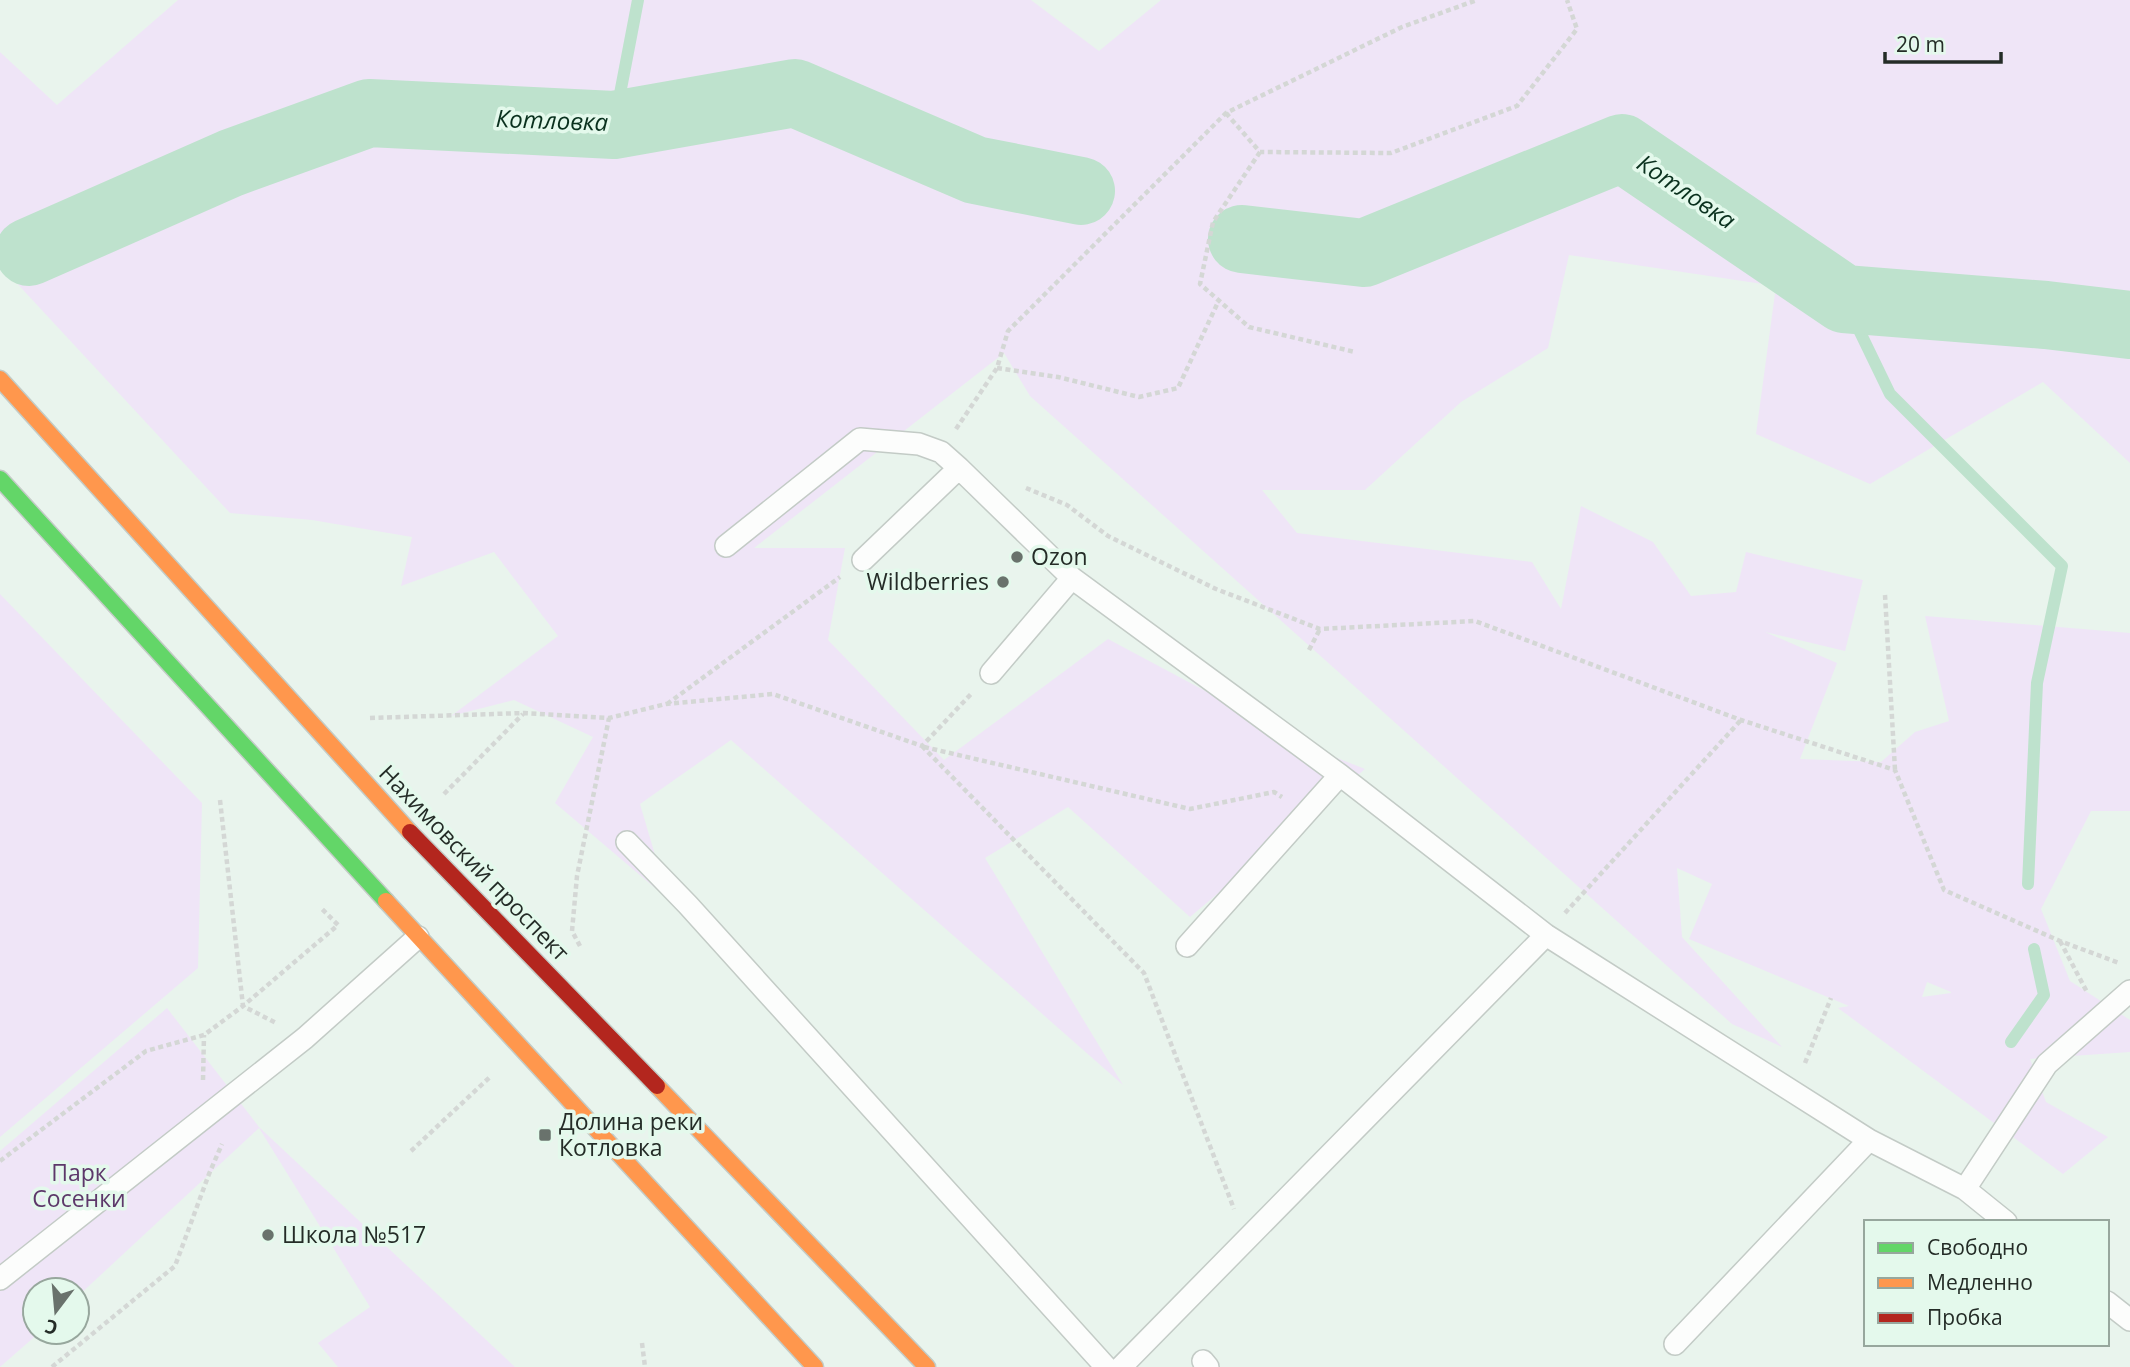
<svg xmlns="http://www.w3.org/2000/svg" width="2130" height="1367" viewBox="0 0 2130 1367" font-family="'Open Sans',sans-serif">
  <rect width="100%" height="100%" fill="#e9f4ed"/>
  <path fill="#efe5f7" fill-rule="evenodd" d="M 178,0 L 1031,0 L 1099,51 L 1161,0 L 2130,0 L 2130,463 L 2043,382 L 1870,484 L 1756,434 L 1776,286 L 1569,255 L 1548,348 L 1461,402 L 1365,490 L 1262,490 L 1297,533 L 1532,562 L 1561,609 L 1581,506 L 1653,542 L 1691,596 L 1736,592 L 1746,552 L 1863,580 L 1845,651 L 1765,632 L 1837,663 L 1800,759 L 1881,762 L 1915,732 L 1949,721 L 1925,616 L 2130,633 L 2130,811 L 2091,811 L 2041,909 L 2070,981 L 2130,1020 L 2130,1052 L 2030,1059 L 2046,1102 L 2108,1137 L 2063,1174 L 1838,1008 L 1849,1006 L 1689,939 L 1712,884 L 1677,868 L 1682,937 L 1782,1047 L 1732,1024 L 1030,396 L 1004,353 L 754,548 L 845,548 L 828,640 L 944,760 L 1108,639 L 1211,694 L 1254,725 L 1365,769 L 1190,917 L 1068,807 L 985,858 L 1123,1085 L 731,740 L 640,804 L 668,899 L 555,803 L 593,737 L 514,700 L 451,716 L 558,636 L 494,552 L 401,586 L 412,537 L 312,520 L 230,513 L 0,265 L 0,52 L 57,105 ZM 1927,982 L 1951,992 L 1951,993 L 1922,997 Z
    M 0,594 L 202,803 L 198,968 L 0,1137 Z
    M 167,1008 L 259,1127 L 515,1367 L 338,1367 L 318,1343 L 370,1307 L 259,1128 L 77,1297 L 77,1290 L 35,1290 L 35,1332 L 40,1332 L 0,1367 L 0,1151 Z"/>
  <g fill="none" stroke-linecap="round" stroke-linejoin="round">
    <path stroke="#bee2cd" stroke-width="12" d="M 614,125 L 638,0
      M 1844,299 L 1890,394 L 2062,566 L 2037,683 L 2028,884
      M 2011,1042 L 2044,995 L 2034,949"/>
    <path stroke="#bee2cd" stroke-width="68" d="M 1242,239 L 1364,253 L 1622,148 L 1844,299 L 2046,315 L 2130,325
      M 29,252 L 231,163 L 369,113 L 614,125 L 795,93 L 975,170 L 1081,191"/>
    <defs>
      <path id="lane" d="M 726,546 L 860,439 L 919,444 L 941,452 L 959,468 L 1072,578 L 1340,775 L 1546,935 L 1869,1140 L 1965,1189 L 2006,1222
        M 863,560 L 959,468
        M 991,673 L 1072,578
        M 627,842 L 688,905 L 1106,1367
        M 1187,946 L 1340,775
        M 1965,1189 L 2047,1064 L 2130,991
        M 0,1279 L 305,1038 L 418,937
        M 2107,1302 L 2130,1320
        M 1675,1344 L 1869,1140
        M 1203,1361 L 1208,1367
        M 1121,1367 L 1546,935"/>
      <path id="fast" d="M 0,479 L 386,901"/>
      <path id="slow" d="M 0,379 L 410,832
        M 386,901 L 815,1367
        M 657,1086 L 927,1367"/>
      <path id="jam" d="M 410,832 L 657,1086"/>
    </defs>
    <use href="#lane" stroke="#c3cbc6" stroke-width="24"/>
    <use href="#fast" stroke="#c3cbc6" stroke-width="19"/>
    <use href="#slow" stroke="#c3cbc6" stroke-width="19"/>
    <use href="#jam" stroke="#c3cbc6" stroke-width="19"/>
    <path stroke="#d4d7d5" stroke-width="4.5" stroke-dasharray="5 3.5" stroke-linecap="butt" d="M 1226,113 L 1260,152 L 1391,153 L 1517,106 L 1577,29 L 1567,0
      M 1260,152 L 1213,222 L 1200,284 L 1249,327 L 1355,352
      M 997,368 L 1058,377 L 1139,397 L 1178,388 L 1219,300
      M 956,429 L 997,368 L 1008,331 L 1226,113 L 1402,27 L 1477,0
      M 1026,488 L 1067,505 L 1108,536 L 1216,589 L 1320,629 L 1475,621 L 1741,720 L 1895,770 L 1944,890 L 2060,941 L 2119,963
      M 1885,595 L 1895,770
      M 1309,650 L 1320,629
      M 667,704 L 840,577
      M 370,718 L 524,713 L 609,718 L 666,704 L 773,694 L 922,746 L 972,693
      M 922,746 L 1144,973 L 1234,1209
      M 924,747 L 1190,809 L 1274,792 L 1282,797
      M 444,794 L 523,714
      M 220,800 L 243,1006 L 276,1023
      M 1565,913 L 1741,720
      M 2060,941 L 2087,992
      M 580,946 L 572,931 L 577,876 L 609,718
      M 1805,1063 L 1831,998
      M 203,1080 L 204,1035
      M 411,1151 L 491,1076
      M 0,1161 L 146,1051 L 204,1035 L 243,1006 L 338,925 L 321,908
      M 642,1343 L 645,1367
      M 52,1367 L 175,1266 L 209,1174 L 222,1144"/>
    <use href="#lane" stroke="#fcfdfc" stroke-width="21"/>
    <use href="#fast" stroke="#63d668" stroke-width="16"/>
    <use href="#slow" stroke="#ff974d" stroke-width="16"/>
    <use href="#jam" stroke="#b3261e" stroke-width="16"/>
  </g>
  <g fill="#69726c" stroke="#e4f9ec" stroke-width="2.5">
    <circle cx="1017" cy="557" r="7"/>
    <circle cx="1003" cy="582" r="7"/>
    <rect x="538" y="1128" width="14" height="14" rx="3.5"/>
    <circle cx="268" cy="1235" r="7"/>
  </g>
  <g text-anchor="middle" stroke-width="7" stroke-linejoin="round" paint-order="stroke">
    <g font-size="23" fill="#242c27" stroke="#e4f9ec" text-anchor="start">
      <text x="1031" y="565">Ozon</text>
      <text x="989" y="590" text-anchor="end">Wildberries</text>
      <text x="559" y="1130">Долина реки<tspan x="559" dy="26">Котловка</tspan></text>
      <text x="282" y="1243">Школа №517</text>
    </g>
    <g font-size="23" fill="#242c27" stroke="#e4f9ec">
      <text transform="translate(474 863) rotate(46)" y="8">Нахимовский проспект</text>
    </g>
    <g font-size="23" fill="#5d386a" stroke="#e4f9ec">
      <text x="79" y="1181">Парк<tspan x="79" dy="26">Сосенки</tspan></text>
    </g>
    <g font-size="24" font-style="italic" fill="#0a311e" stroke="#e4f9ec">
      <text transform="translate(552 121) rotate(2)" y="8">Котловка</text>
      <text transform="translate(1686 192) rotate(34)" y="8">Котловка</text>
    </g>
  </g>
  <rect x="1864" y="1220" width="245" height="126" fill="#e4f9ec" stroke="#97a79d" stroke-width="2"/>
  <rect x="1878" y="1243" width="35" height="10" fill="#63d668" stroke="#97a79d" stroke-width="2"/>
  <text x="1927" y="1255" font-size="21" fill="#242c27">Свободно</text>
  <rect x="1878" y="1278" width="35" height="10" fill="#ff974d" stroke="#97a79d" stroke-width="2"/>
  <text x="1927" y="1290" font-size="21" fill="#242c27">Медленно</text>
  <rect x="1878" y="1313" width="35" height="10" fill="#b3261e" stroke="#97a79d" stroke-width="2"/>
  <text x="1927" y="1325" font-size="21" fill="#242c27">Пробка</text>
  <g transform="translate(56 1311) rotate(196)"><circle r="33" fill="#e4f9ec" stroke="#97a79d" stroke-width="2"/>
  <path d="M0-5L12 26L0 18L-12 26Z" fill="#69726c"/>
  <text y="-10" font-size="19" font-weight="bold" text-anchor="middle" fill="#242c27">С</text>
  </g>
  <path d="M1885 52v10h116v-10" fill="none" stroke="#242c27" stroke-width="3.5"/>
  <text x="1896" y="52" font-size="21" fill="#242c27" stroke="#e4f9ec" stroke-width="5" paint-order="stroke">20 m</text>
</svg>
